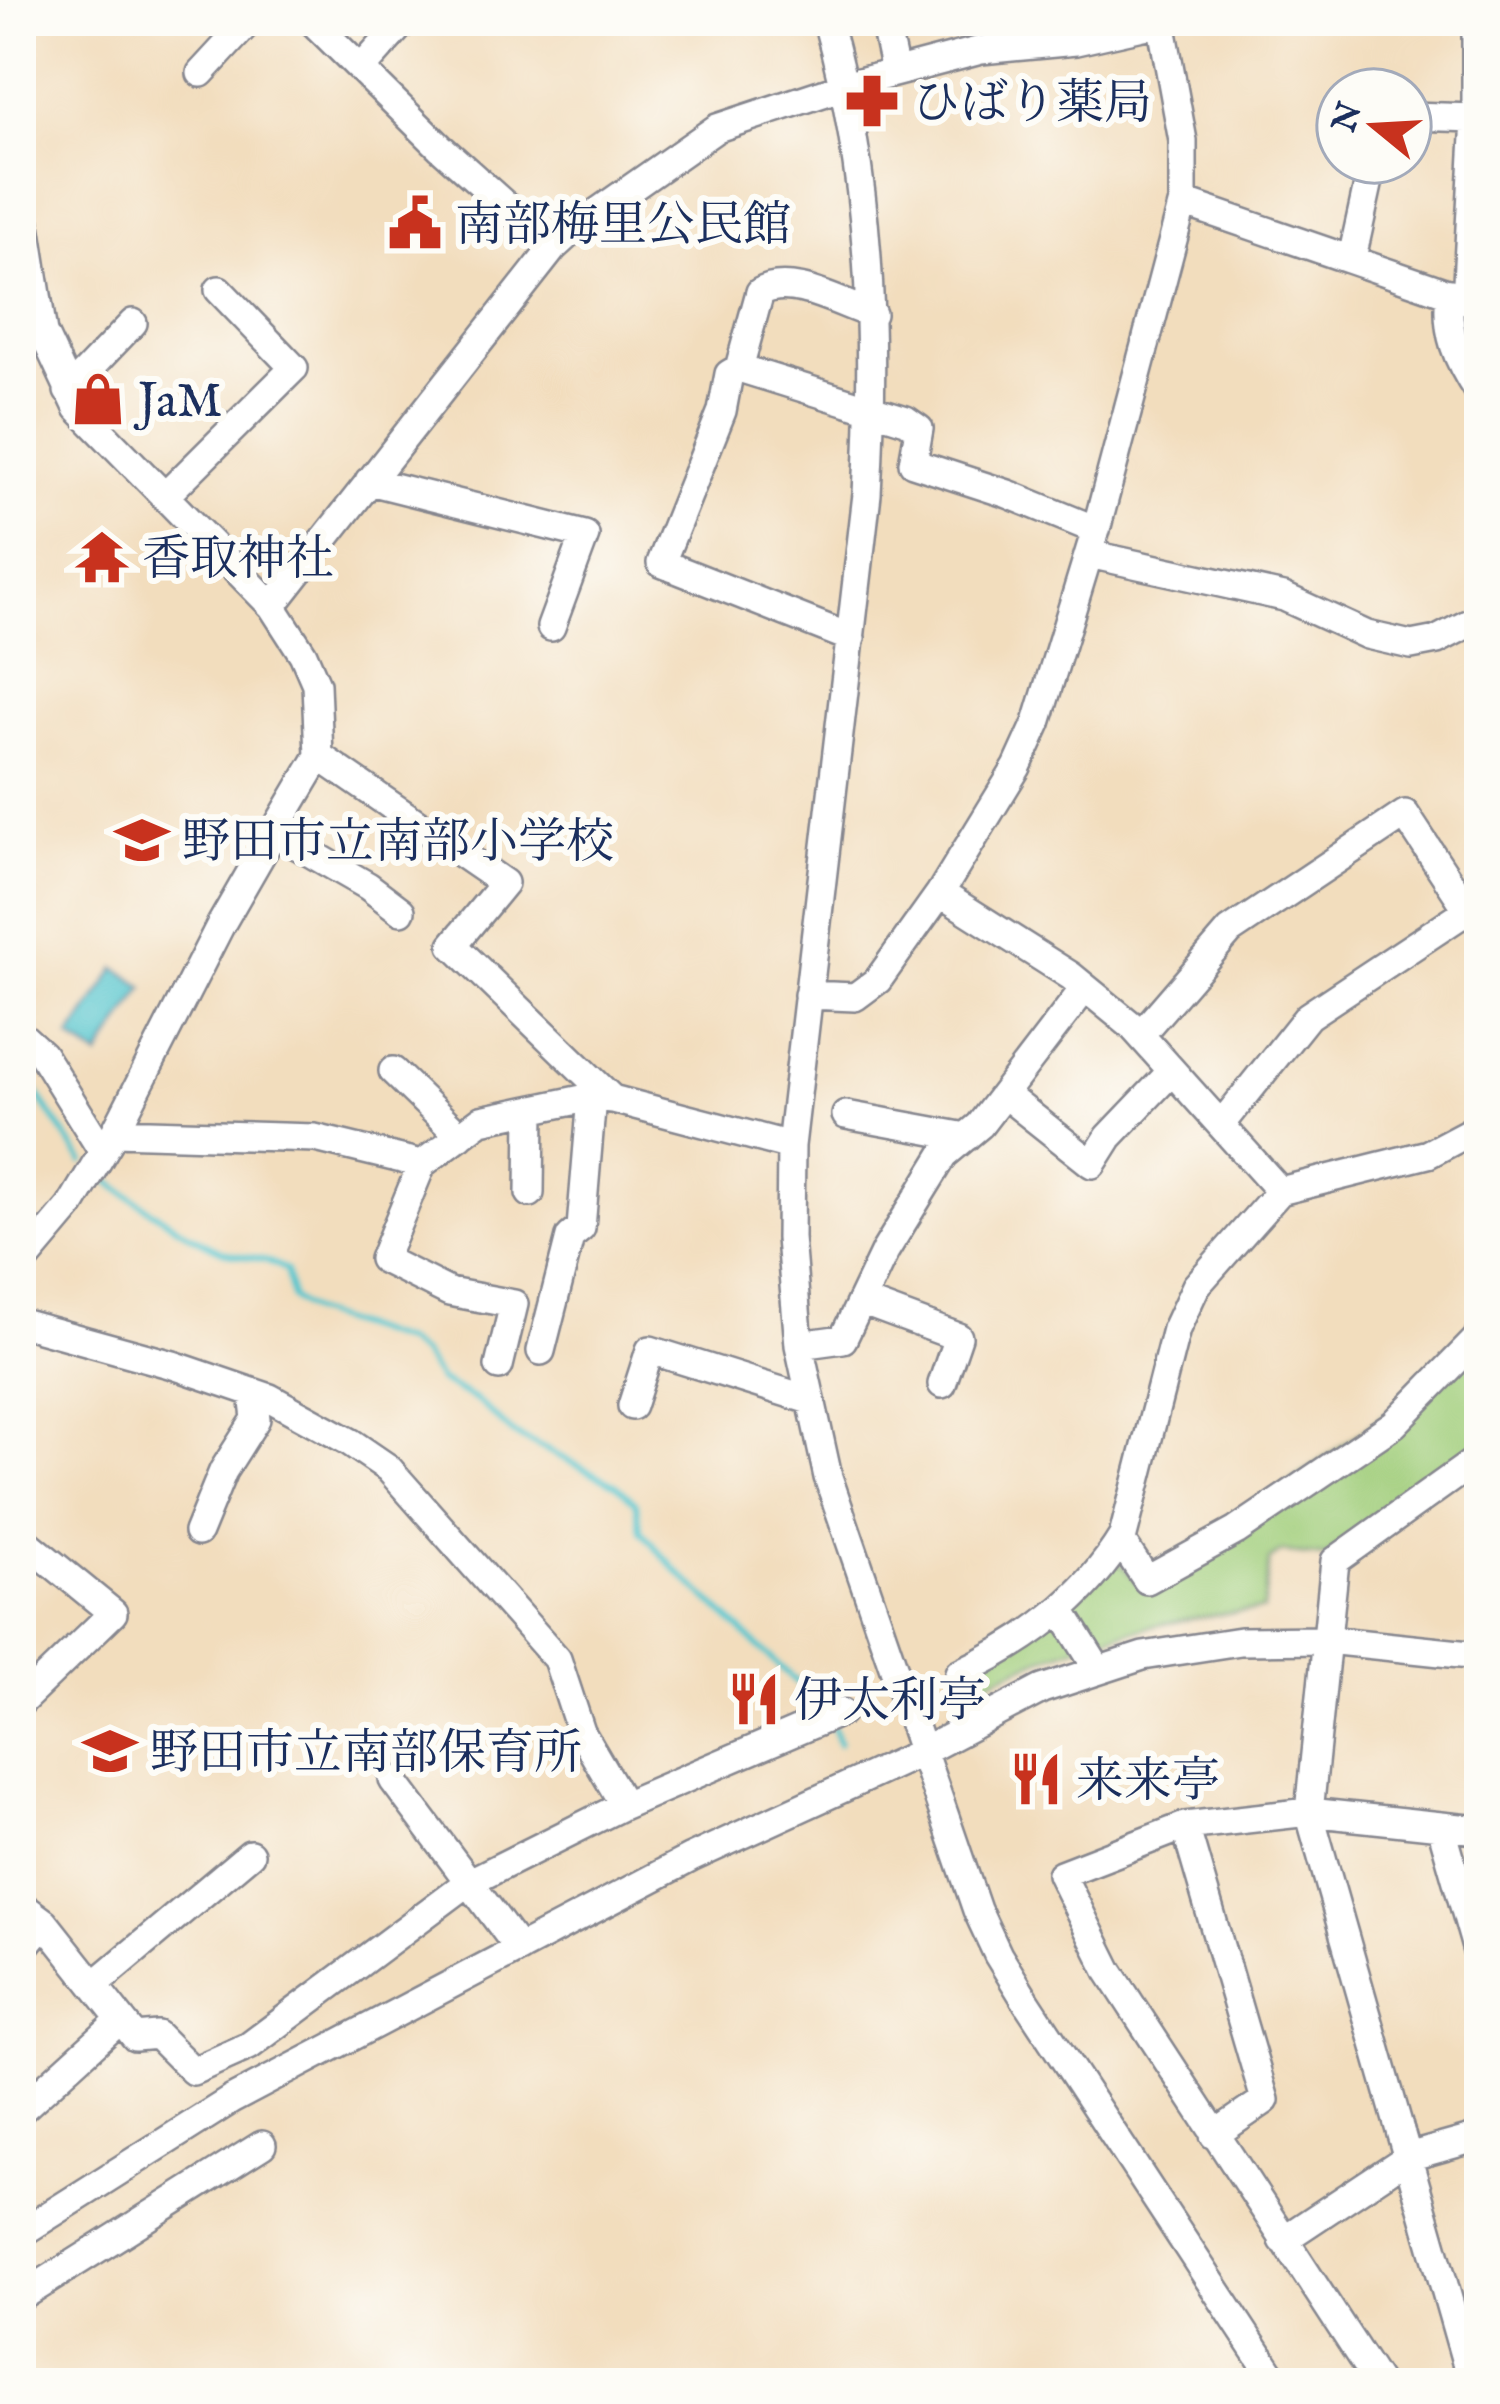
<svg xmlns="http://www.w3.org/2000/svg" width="1500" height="2404" viewBox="0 0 1500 2404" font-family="'IM FELL English','Noto Serif JP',serif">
  <rect width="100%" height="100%" fill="#fdfcf7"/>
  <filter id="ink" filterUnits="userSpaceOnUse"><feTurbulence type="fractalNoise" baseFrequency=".00833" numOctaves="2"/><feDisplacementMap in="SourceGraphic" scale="24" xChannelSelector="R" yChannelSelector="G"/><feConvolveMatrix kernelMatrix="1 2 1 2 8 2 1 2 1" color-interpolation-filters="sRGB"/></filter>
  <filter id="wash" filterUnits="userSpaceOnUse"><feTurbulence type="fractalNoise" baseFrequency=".004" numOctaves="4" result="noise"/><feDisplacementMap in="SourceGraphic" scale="48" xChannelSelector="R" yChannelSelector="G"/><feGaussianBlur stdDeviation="2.7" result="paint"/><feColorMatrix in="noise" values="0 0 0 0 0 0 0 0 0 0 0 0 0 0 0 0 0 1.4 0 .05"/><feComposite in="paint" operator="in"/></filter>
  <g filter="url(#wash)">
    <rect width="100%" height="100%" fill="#f2ddbd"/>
    <path fill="#a1ce7b" stroke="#5e7e6c" stroke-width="3" d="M 1479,1348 L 1479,1444 L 1325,1557 L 1282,1552 L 1270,1560 L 1263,1610 C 1165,1618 1074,1640 985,1683 L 967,1676 L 1115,1558 L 1143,1587 Z"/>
    <path fill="#58c6ce" stroke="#3a7a96" stroke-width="3" d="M 116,968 L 144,987 L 99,1057 L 70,1038 Z"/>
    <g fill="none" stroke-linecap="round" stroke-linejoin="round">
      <path stroke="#58c6ce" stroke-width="6" d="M 21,1070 L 83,1162
        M 106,1179 C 131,1198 203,1247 231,1254 C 257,1260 259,1255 286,1270 L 292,1298 L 312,1312 L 404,1342 L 423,1355 L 439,1380 L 477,1401 L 514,1434 L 617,1485 L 636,1503 L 641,1531 L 676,1570 L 826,1709
        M 833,1726 L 839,1744"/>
    </g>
  </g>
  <g filter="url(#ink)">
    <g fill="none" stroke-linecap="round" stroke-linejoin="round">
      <defs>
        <path id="minor" d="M 312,21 L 440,147 L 553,248
          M 827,21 C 871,177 876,333 867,494 L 791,1146 L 790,1238 L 799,1345 L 828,1477 L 977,1910 L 998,1955 L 1028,2004 L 1277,2383
          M 884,21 L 895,72
          M 361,69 L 404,21
          M 201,73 L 249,21
          M 1410,116 L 1476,118
          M 21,193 L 43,333 L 78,408 L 272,606 L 303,654 L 316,684 L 319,756 L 274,832 L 368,886 L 401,911
          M 1183,202 L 1479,304
          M 1352,258 L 1373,162
          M 1450,293 C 1445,333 1457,360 1479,393
          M 1466,300 L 1476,118 L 1476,21
          M 739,368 L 760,292 C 791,274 840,304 872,314
          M 68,391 L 133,323
          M 369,481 L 585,535 L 551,627
          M 165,496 L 294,368 L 219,290
          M 1089,554 L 1284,597 L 1367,635 L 1411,645 L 1437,640 L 1479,618
          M 272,606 L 553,248 L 576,227 L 717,128 L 844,86 L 981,50 L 1076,41 L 1161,22
          M 851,638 L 661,563 L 722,411 L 729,374 L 739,368 L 906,420 L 919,429 L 913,463 L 1008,494 L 1096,530
          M 319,756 L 504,883 L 453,945 L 612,1099 L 791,1146
          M 940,893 L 1071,976 L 1131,1025 L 1280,1191
          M 808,995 L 855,997 L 878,980 L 940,893 L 1017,767 L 1037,723 L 1096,530 L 1183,202 L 1183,141 L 1161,21
          M 21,1035 L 42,1054 L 103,1152
          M 1140,1035 L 1230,931 L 1405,814 L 1468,910 L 1308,1016 L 1221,1125
          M 393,1071 L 460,1136
          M 1004,1094 L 1092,1164 L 1109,1137 L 1172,1071
          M 846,1115 L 966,1137
          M 115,1132 L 315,1138 L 422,1164 L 481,1120 L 592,1097 L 612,1099
          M 422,1164 L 383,1259 L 449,1292 L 514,1304 L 499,1366
          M 530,1193 L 531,1110
          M 21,1265 L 70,1207 L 115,1132 L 220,926 L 274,832
          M 861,1301 L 958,1337 L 942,1384
          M 21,1323 L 173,1365 L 270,1398 L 350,1442 L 388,1468 L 557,1659 L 581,1732 L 624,1805
          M 799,1345 L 843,1339 L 885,1251 L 944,1155 L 980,1125 L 1084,989
          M 541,1351 L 570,1237 L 581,1228 L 592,1097
          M 632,1406 L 650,1350 L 810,1400
          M 198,1532 L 223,1471 L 256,1419 L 253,1393
          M 21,1538 L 113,1613 L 21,1702
          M 1121,1541 L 1147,1580 L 1236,1531 L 1394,1424 L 1479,1337
          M 1061,1610 L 1097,1668
          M 959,1673 C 1026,1642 1084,1600 1123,1536 L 1176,1329 L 1196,1286 L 1280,1191 L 1428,1154 L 1479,1127
          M 393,1780 L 519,1949
          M 1185,1826 L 1265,2100 L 1214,2135
          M 1441,1826 L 1479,1958
          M 21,1905 L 44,1922 L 135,2037 L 157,2035 L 193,2071 L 249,2046 L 466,1884 L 624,1805 L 841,1712
          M 21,1950 L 44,1922
          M 94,1985 L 250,1854
          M 21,2110 L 121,2019
          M 21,2233 L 231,2100 L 691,1858 L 922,1752 L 1042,1689 L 1143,1656 L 1240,1641 L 1327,1640 L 1479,1656
          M 1283,2240 L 1408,2157 L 1479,2137
          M 21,2297 L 262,2145
          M 1378,2383 L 1109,1971 L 1061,1874 L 1185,1826 L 1309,1812 L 1479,1830
          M 1472,2383 L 1309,1812 L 1335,1561 L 1479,1458"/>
      </defs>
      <use href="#minor" stroke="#86868e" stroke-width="32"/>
      <use href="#minor" stroke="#fff" stroke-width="27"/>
    </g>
  </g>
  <defs>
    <symbol id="pharmacy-bare" viewBox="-9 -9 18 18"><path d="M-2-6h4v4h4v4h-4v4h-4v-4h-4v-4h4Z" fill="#c8321e" stroke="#fdfcf7" stroke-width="2.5" paint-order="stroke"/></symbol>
    <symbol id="civic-bare" viewBox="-9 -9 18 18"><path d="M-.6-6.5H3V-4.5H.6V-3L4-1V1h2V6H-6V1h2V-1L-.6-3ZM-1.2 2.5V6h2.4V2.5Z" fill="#c8321e" stroke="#fdfcf7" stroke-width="2.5" paint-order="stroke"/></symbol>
    <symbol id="shop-bare" viewBox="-9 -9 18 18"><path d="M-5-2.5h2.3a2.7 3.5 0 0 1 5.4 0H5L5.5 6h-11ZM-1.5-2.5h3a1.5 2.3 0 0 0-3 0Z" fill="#c8321e" stroke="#fdfcf7" stroke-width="2.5" paint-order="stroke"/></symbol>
    <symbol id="temple-bare" viewBox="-9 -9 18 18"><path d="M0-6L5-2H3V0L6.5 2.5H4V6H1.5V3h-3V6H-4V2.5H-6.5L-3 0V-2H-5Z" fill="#c8321e" stroke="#fdfcf7" stroke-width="2.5" paint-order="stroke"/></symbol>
    <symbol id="school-bare" viewBox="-9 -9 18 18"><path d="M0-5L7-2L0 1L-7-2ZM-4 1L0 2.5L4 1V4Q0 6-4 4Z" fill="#c8321e" stroke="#fdfcf7" stroke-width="2.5" paint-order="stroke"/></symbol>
    <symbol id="restaurant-bare" viewBox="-9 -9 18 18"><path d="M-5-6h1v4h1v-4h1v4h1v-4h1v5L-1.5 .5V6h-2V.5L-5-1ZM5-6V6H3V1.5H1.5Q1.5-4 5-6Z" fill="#c8321e" stroke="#fdfcf7" stroke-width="2.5" paint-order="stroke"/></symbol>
  </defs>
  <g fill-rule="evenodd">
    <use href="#pharmacy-bare" x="834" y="63" width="76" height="76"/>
    <use href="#civic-bare" x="377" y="185" width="76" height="76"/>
    <use href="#shop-bare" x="60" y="361" width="76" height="76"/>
    <use href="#temple-bare" x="64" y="519" width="76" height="76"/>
    <use href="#school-bare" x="104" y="802" width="76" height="76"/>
    <use href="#restaurant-bare" x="716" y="1661" width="76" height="76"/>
    <use href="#school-bare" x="72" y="1713" width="76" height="76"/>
    <use href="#restaurant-bare" x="998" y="1741" width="76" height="76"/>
  </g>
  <g text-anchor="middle" stroke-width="12" stroke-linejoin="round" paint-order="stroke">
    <g font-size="48" fill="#1b2f5e" stroke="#fdfcf7" text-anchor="start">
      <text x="912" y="118">ひばり薬局</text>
      <text x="455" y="240">南部梅里公民館</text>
      <text x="138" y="416">JaM</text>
      <text x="142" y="574">香取神社</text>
      <text x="182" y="857">野田市立南部小学校</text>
      <text x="794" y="1716">伊太利亭</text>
      <text x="150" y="1768">野田市立南部保育所</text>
      <text x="1076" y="1796">来来亭</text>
    </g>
  </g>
  <rect width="1500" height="2404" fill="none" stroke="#fdfcf7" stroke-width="72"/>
  <g transform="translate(1374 126) rotate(288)"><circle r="57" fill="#fdfcf7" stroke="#a3aaba" stroke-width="3"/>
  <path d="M0-9L21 45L0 30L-21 45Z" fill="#c8321e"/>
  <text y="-18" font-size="33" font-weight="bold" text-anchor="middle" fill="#1b2f5e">N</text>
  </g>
</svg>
